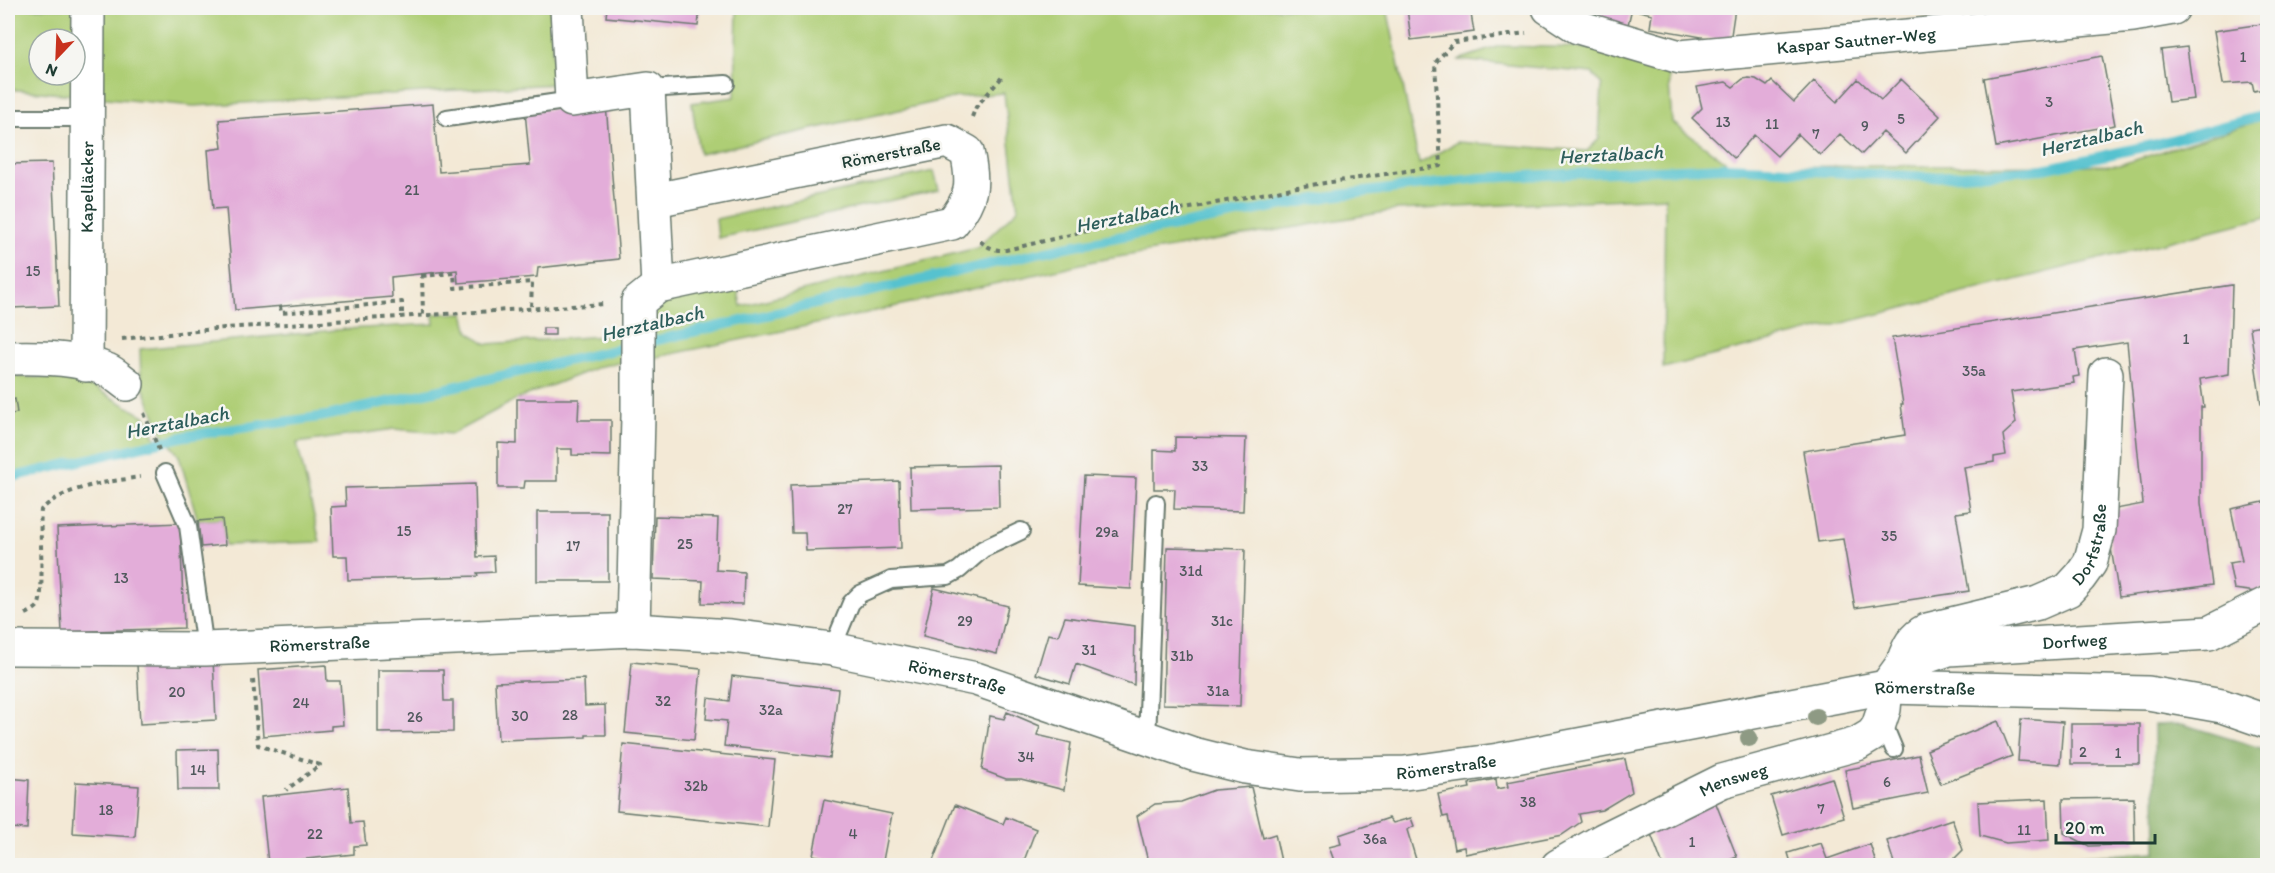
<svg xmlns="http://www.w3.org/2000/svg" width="2275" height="873" viewBox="0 0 2275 873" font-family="Itim,sans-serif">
  <rect width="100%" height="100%" fill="#f6f6f2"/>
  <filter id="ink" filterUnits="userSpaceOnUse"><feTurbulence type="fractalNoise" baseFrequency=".0167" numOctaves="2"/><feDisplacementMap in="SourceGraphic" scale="12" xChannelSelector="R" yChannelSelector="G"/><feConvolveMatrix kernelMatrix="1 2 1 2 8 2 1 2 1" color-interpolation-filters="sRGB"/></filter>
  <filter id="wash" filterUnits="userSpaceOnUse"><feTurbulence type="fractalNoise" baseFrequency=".008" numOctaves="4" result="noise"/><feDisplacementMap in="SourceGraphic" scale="24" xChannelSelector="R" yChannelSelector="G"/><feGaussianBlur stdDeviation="1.35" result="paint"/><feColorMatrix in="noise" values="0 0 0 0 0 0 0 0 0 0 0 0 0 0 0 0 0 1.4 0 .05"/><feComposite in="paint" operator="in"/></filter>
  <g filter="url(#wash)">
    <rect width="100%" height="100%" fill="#f3e9d6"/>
    <path fill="#aece75" stroke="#668654" stroke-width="1.5" fill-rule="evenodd" d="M 8,8 L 550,8 L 554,84 L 194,106 L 8,89 ZM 39,39 L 75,39 L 75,75 L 39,75 Z
      M 737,8 L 1387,8 L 1419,164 L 1457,142 L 1587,151 L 1599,139 L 1602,85 L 1592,73 L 1458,60 L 1500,46 L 1596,48 L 1668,73 L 1672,122 L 1733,167 L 2119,165 L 2267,118 L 2267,217 L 1663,368 L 1665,197 L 1397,210 L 1094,261 L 845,318 L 657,357 L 601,366 L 517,399 L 452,434 L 394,429 L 297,443 L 320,542 L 225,545 L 222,519 L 198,521 L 179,456 L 161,431 L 141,382 L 140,349 L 347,329 L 434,324 L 433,314 L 464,313 L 469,332 L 487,344 L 633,334 L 656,302 L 737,285 L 741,306 L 977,248 L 1018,209 L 1004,93 L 958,97 L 699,154 L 692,103 L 735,97 Z
      M 934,171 L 939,190 L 718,238 L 716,219 Z
      M 8,377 L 77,378 L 146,417 L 157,442 L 8,478 Z"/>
    <path fill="#8ab166" stroke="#54774d" stroke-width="1.5" d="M 2182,724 L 2267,750 L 2267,865 L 1990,865 L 2000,862 L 2156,852 L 2154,725 Z"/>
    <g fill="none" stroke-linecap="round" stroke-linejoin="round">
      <path stroke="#56c2cf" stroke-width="10" d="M 8,478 L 186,436 L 326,416 L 1060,248 L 1332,196 L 1481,178 L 1726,167 L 1934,177 L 2044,169 L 2156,144 L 2268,114"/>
    </g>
    <g id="blocks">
      <path fill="#e3add9" d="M 607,8 L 700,8 L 698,26 L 606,17 Z
        M 1407,8 L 1470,8 L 1474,32 L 1411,40 Z
        M 1586,8 L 1632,8 L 1627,29 L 1585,10 Z
        M 1640,8 L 1735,8 L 1730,42 L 1650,28 L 1652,14 L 1639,11 Z
        M 2268,23 L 2268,88 L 2254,91 L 2252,82 L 2223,84 L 2214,31 Z
        M 2187,47 L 2194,99 L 2168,102 L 2161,50 Z
        M 2102,56 L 2115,125 L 1996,147 L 1984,78 Z
        M 1749,78 L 1756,79 L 1767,86 L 1772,81 L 1794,102 L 1814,81 L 1837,102 L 1858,79 L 1881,100 L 1901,79 L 1940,116 L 1906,153 L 1883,132 L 1862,154 L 1840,134 L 1820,155 L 1798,134 L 1777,156 L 1754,135 L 1734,158 L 1692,118 L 1702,108 L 1697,87 L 1726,82 L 1733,87 L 1743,79 Z
        M 433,104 L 439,172 L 530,165 L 525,111 L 606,105 L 619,259 L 538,268 L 537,277 L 458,283 L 457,270 L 391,277 L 392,297 L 235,310 L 226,208 L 213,209 L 208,150 L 222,148 L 219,120 Z
        M 52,163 L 59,306 L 11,308 L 8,164 Z
        M 2232,285 L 2229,374 L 2200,379 L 2204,407 L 2201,407 L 2201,503 L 2212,585 L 2119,597 L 2105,511 L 2143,504 L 2127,342 L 2075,350 L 2079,376 L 2073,377 L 2074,383 L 2011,392 L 2016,423 L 2003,435 L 2006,455 L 1994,457 L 1994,462 L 1964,467 L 1971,511 L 1956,513 L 1969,591 L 1855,608 L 1843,539 L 1818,542 L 1803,451 L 1905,435 L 1901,404 L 1903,404 L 1892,338 Z
        M 2268,324 L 2268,403 L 2261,404 L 2250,327 Z
        M 543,328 L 555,328 L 555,335 L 543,335 Z
        M 15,399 L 17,413 L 8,415 L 8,401 Z
        M 517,399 L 579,399 L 578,420 L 611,420 L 611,456 L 572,455 L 572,449 L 557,449 L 557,481 L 525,481 L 524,488 L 498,488 L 498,443 L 517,444 Z
        M 1175,437 L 1246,438 L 1243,511 L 1174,509 L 1175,489 L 1154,489 L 1154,450 L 1175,451 Z
        M 998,465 L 999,507 L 911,509 L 910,467 Z
        M 1084,476 L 1136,478 L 1131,589 L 1078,586 Z
        M 899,481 L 901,548 L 806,551 L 805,533 L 792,533 L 790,485 Z
        M 475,484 L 477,557 L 494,556 L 495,572 L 477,573 L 478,576 L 348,580 L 347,556 L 333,556 L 331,507 L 346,506 L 345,488 Z
        M 2268,501 L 2268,586 L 2256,592 L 2234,589 L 2229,563 L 2242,561 L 2231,509 Z
        M 537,512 L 608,512 L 608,581 L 537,581 Z
        M 655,516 L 718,518 L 716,570 L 744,572 L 743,604 L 702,603 L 703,581 L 653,579 Z
        M 222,519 L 225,545 L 201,547 L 198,521 Z
        M 180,523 L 184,628 L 62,632 L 57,528 Z
        M 1167,547 L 1245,549 L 1240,706 L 1163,704 Z
        M 934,588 L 1008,606 L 997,654 L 923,636 Z
        M 1065,617 L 1135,626 L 1134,685 L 1076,664 L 1070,684 L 1036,674 L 1048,634 L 1058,636 Z
        M 213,659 L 216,720 L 140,724 L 137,664 Z
        M 632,662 L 701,669 L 694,740 L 625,733 Z
        M 326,665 L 327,681 L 340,681 L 343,725 L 331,726 L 331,730 L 263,736 L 258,670 Z
        M 378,670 L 443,670 L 444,701 L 453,701 L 453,732 L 378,733 Z
        M 732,676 L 838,689 L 830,758 L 724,746 L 727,721 L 706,719 L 708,698 L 729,701 Z
        M 584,679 L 585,706 L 605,705 L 606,735 L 586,735 L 586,737 L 498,740 L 495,682 Z
        M 1007,712 L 1040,726 L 1037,735 L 1071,743 L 1064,790 L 1021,779 L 1006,779 L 982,770 L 990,716 L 1004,719 Z
        M 2021,719 L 2063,722 L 2060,764 L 2018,761 Z
        M 1998,721 L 2012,756 L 1941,784 L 1927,750 Z
        M 2071,724 L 2140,724 L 2140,764 L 2071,764 Z
        M 623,744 L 775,760 L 768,827 L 617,811 Z
        M 218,749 L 219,790 L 178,790 L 177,750 Z
        M 1919,755 L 1928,793 L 1853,808 L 1845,770 Z
        M 1625,759 L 1632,792 L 1602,810 L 1579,814 L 1581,822 L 1562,835 L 1465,854 L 1464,847 L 1454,849 L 1448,816 L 1443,817 L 1438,794 L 1470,788 L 1469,784 L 1496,779 L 1497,789 L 1508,787 L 1507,782 Z
        M 8,778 L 29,780 L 27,829 L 8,828 Z
        M 1832,778 L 1844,817 L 1783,835 L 1771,796 Z
        M 76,782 L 139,786 L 135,837 L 73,833 Z
        M 348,787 L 351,823 L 363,822 L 366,845 L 354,846 L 354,854 L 268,863 L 261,797 Z
        M 1251,787 L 1263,838 L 1275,834 L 1282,866 L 1149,866 L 1137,816 L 1155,804 L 1181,802 L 1214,790 Z
        M 2134,798 L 2135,844 L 2089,846 L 2064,833 L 2063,799 Z
        M 2047,799 L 2049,840 L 2006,843 L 1980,836 L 1978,802 Z
        M 824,800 L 892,814 L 882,866 L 862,866 L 813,855 Z
        M 1715,801 L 1737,857 L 1714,866 L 1663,866 L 1648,826 Z
        M 955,805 L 1003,824 L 1006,817 L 1036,829 L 1022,866 L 931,866 Z
        M 1389,818 L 1393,823 L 1411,818 L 1414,826 L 1407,830 L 1418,866 L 1336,866 L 1329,847 L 1341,844 L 1339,835 Z
        M 1952,819 L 1963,850 L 1948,865 L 1895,866 L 1887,841 Z
        M 1821,843 L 1827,859 L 1870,844 L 1877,866 L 1792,866 L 1788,853 Z"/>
    </g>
  </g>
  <g filter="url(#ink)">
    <use href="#blocks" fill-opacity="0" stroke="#69796d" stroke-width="1.5"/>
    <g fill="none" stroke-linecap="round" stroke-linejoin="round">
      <defs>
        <path id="service" d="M 648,89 L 726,84
          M 8,118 L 87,118
          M 447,118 L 572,100
          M 165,473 L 188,526 L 205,649
          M 832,649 L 851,603 L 860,594 L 891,580 L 948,576 L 959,570 L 983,549 L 1021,531
          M 1882,720 L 1894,749
          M 1147,739 L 1156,503"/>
        <g id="minor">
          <path d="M 567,8 L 572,100 L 648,89 L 658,286"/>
          <path id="s1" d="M 1549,8 L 1578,27 L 1680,57 L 2133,15 L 2173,8"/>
          <path d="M 8,358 C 37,357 81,358 107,370 C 114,373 121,380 127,384"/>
          <path id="s2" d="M 86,365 L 88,8"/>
          <path d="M 633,630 L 638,416 L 638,302 L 658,286 L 952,223 C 973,198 974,183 967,152 L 947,141 L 655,200"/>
          <path id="s3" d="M 1902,665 C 1908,649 1911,638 1927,630 L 2038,603 L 2068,590 L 2080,577 L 2090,563 L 2099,530 L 2106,374"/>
          <path id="s4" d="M 1558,866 L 1603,840 L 1722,781 L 1857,744 L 1872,735 L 1878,727 L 1884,709 L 1886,687 L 1902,665 L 1949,649 L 2209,633 L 2268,603"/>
        </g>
        <g id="tertiary">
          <path id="s5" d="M 8,648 L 205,649 L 633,630 L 731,636 L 832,649 L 976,679 L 1193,754 L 1245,767 L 1300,775 L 1405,773 L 1499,760 L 1886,687 L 2148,693 L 2222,706 L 2268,722"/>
        </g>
      </defs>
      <use href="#service" stroke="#69796d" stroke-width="20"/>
      <use href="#minor" stroke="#69796d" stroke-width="36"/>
      <use href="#tertiary" stroke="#69796d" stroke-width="36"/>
      <path stroke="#69796d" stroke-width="4" stroke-dasharray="4.5 4.5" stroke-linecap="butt" d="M 972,117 L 976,107 L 1003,76
        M 980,241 C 989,248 995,251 1006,250 L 1155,215 L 1297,187 L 1441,166 L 1435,63 L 1454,42 L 1526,33
        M 422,274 L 423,315
        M 422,276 L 454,273 L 455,288 L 532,282 L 531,308
        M 280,306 L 281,313 L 402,302 L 402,316
        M 122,339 L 224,328 L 604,304
        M 144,413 L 159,450
        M 26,614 C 30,612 36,609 38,606 C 45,596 39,528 41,510 C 65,486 108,482 140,477
        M 253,680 L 258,745 L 320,765 L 286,790"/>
      <use href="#service" stroke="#fff" stroke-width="16"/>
      <use href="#minor" stroke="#fff" stroke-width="33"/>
      <use href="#tertiary" stroke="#fff" stroke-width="33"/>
    </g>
    <g fill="#8e9a84">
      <circle cx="1816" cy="717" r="9"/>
      <circle cx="1749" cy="738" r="9"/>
    </g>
  </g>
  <g text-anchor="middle" stroke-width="5" stroke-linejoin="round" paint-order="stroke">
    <g font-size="15" fill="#50595d">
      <text x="2243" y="62">1</text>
      <text x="2049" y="107">3</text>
      <text x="1901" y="124">5</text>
      <text x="1723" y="127">13</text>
      <text x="1772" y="129">11</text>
      <text x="1865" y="131">9</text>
      <text x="1816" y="139">7</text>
      <text x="412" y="195">21</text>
      <text x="33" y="276">15</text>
      <text x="2186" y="344">1</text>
      <text x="1974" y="376">35a</text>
      <text x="1200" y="471">33</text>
      <text x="845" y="514">27</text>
      <text x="404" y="536">15</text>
      <text x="1107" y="537">29a</text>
      <text x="1889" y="541">35</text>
      <text x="685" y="549">25</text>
      <text x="573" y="551">17</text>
      <text x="1191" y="576">31d</text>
      <text x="121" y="583">13</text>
      <text x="965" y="626">29</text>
      <text x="1222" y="626">31c</text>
      <text x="1089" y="655">31</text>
      <text x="1182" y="661">31b</text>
      <text x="1218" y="696">31a</text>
      <text x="177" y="697">20</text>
      <text x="663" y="706">32</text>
      <text x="301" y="708">24</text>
      <text x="771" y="715">32a</text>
      <text x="570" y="720">28</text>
      <text x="520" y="721">30</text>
      <text x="415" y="722">26</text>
      <text x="2083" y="757">2</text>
      <text x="2118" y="758">1</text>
      <text x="1026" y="762">34</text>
      <text x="198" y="775">14</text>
      <text x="1887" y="787">6</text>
      <text x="696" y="791">32b</text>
      <text x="1528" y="807">38</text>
      <text x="1821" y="814">7</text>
      <text x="106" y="815">18</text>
      <text x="2024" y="835">11</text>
      <text x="315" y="839">22</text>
      <text x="853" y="839">4</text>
      <text x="1375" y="844">36a</text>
      <text x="1692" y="847">1</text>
    </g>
    <g font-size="18" fill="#1f3d34" stroke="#f6f6f2">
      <text dy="6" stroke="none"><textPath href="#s1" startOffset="318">Kaspar Sautner-Weg</textPath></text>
      <text transform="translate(891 153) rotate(-11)" y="6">Römerstraße</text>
      <text dy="6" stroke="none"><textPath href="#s2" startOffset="178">Kapelläcker</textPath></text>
      <text dy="6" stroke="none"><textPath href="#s3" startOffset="244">Dorfstraße</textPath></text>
      <text dy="6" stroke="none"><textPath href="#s4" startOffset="596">Dorfweg</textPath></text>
      <text dy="6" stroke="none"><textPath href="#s5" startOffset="312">Römerstraße</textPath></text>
      <text dy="6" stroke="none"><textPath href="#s5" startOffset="954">Römerstraße</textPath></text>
      <text dy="6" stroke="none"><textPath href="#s5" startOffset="1944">Römerstraße</textPath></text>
      <text dy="6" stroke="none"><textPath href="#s5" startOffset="1458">Römerstraße</textPath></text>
      <text dy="6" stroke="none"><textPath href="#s4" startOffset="196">Mensweg</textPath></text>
    </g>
    <g font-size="20" font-style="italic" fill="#2d5e5b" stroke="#f6f6f2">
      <text transform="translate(2091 138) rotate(-13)" y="7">Herztalbach</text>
      <text transform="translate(1611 154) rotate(-3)" y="7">Herztalbach</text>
      <text transform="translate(1127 216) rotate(-11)" y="7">Herztalbach</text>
      <text transform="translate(652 323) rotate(-13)" y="7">Herztalbach</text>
      <text transform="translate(177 422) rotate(-11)" y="7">Herztalbach</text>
    </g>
  </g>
  <rect width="2275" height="873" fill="none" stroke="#f6f6f2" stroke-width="30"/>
  <g transform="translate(57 57) rotate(203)"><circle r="28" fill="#f6f6f2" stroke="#a0aca6" stroke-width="1.5"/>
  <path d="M0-4.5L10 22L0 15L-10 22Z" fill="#c8321e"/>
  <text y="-9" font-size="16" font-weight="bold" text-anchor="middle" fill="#1f3d34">N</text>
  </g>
  <path d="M2056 834v9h99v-9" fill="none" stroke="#1f3d34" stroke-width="3"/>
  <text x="2065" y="834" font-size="18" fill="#1f3d34" stroke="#f6f6f2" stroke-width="4.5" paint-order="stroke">20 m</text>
</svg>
